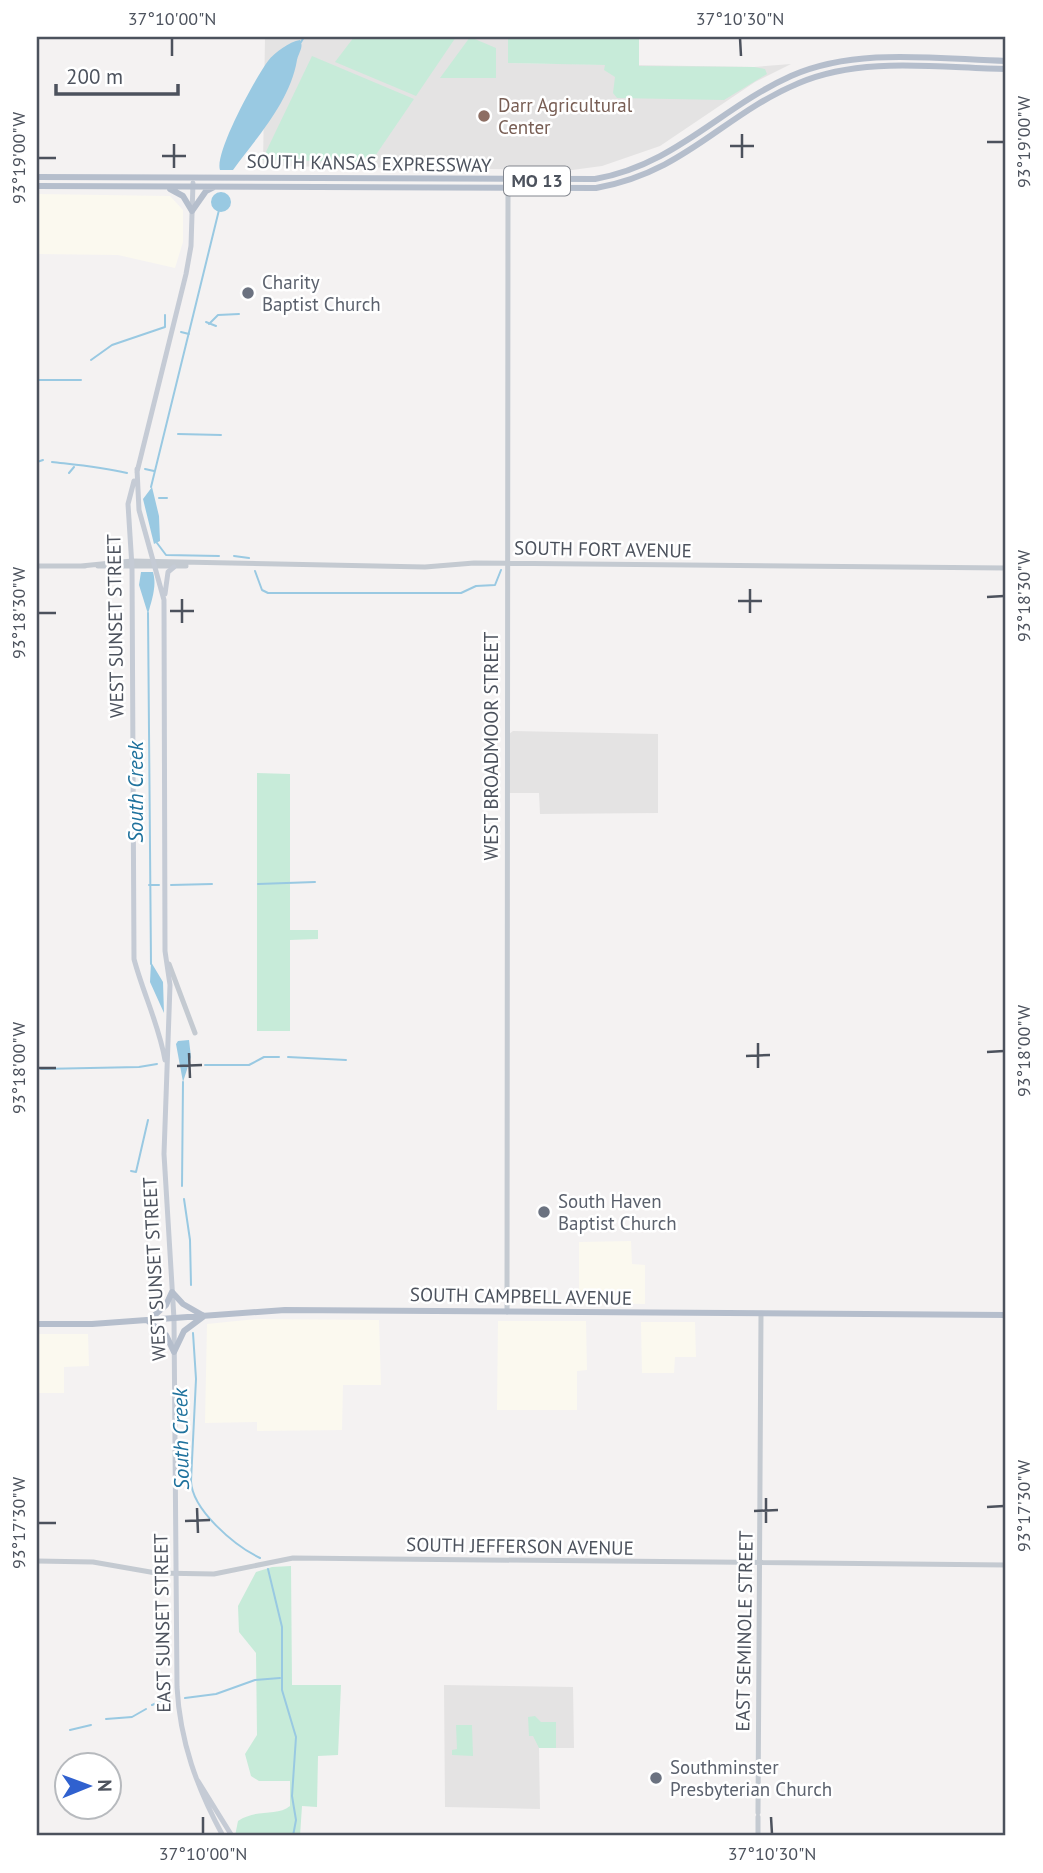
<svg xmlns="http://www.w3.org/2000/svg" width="1043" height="1873" viewBox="0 0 1043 1873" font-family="'PT Sans',sans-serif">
  <rect width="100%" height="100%" fill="#f4f2f2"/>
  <path fill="#fbf9ef" d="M 37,194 L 170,196 L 183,210 L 183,242 L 175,268 L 118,255 L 37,254 Z
    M 631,1241 L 632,1264 L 645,1265 L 645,1304 L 579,1303 L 579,1242 Z
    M 257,1319 L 379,1320 L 381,1385 L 343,1385 L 342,1430 L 257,1431 L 257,1422 L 205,1423 L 207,1324 Z
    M 498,1321 L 586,1321 L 587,1370 L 577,1371 L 577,1410 L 497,1410 Z
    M 641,1322 L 695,1322 L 696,1357 L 675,1357 L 674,1373 L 642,1373 Z
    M 37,1334 L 88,1334 L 89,1366 L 64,1367 L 64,1393 L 37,1393 Z"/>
  <path fill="#e4e3e3" d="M 265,37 L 508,37 L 508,63 L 754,67 L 791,64 L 755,82 L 660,146 L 602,166 L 572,170 L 263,166 Z
    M 513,731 L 658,734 L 658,813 L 540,814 L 539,793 L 509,793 L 509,734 Z
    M 444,1685 L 573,1687 L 574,1748 L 539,1748 L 540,1809 L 445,1807 Z"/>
  <path fill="#c7ebd9" d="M 354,37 L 456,37 L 416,96 L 335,62 Z
    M 470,37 L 496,48 L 496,78 L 440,78 Z
    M 508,37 L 639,37 L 639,66 L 754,67 L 765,69 L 767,74 L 724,100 L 617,98 L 613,93 L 615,77 L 604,70 L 605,65 L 508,63 Z
    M 312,56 L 414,99 L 371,162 L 262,160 Z
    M 257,773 L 290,774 L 290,930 L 318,930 L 318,939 L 290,940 L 290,1031 L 257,1031 Z
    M 291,1566 L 292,1685 L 341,1685 L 338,1755 L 318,1756 L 317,1807 L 302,1806 L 300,1836 L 235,1836 L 238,1821 C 257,1808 277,1817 290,1806 L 290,1781 L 259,1781 L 251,1776 L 245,1754 L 257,1735 L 256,1653 L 239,1632 L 238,1606 L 256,1572 L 272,1567 Z
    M 535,1716 L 541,1722 L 556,1722 L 556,1748 L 539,1748 L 533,1736 L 529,1736 L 528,1717 Z
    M 456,1725 L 472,1725 L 473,1756 L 452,1755 L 452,1750 L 457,1749 Z"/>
  <path fill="#99c9e2" d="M 300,40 C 304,47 299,52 297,60 C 290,102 257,137 233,170 L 220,170 C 214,153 256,77 268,61 C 275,52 289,42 300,40 Z
    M211 202a10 10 0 1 1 20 0a10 10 0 1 1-20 0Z
    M 152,487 L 159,516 L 160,541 L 154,544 L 143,499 Z
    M 141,572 L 153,572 C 157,586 152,599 148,614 L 139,585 Z
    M 151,962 L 163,982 L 164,1013 L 150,982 Z
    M 189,1040 L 191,1057 L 183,1082 L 176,1044 L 178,1041 Z"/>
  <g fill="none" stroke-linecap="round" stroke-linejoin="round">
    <path stroke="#99c9e2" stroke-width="2" d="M 301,42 L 304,37
      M 206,322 L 216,326
      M 209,324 L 218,315 L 239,314
      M 181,332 L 189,334
      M 91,360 L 112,345 L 165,327 L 165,315
      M 37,380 L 81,380
      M 178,434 L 221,435
      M 37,462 L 43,460
      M 52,462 C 78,465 101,467 127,473
      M 145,469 L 154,471
      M 69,473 L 74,467
      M 151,487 L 219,210
      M 159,498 L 167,498
      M 157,543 L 166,555 L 219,556
      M 234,556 L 249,558
      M 255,571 L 262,590 L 268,593 L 461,593 L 476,586 L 495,585 L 501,570
      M 148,613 L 151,964
      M 258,884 L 315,882
      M 149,885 L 159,885
      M 171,885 L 212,884
      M 288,1057 L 346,1060
      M 205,1065 L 249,1065 L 264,1057 L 279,1057
      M 41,1069 L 139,1067 L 157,1064
      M 131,1171 L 136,1172 L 148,1120
      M 182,1186 L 183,1082
      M 184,1199 L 190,1240 L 191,1285
      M 193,1333 L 196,1379 L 191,1481 C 192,1510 235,1546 260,1558
      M 268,1569 L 282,1627 L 282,1690 L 296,1737 L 292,1796 L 296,1820 L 293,1836
      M 185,1698 L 216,1694 L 255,1680 L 280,1678
      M 152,1705 L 169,1698
      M 106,1719 L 132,1717 L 146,1709
      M 70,1730 L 91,1725"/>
    <path stroke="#c4cad1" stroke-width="5" d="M 37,566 L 85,566
      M 81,566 L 132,561 L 425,567 L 474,563 L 1006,568
      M 98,566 L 186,566
      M 169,964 L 195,1033
      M 507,1312 L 508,184
      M 37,1561 L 93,1562 L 156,1573 L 214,1574 L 293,1558 L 1006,1565
      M 758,1813 L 761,1314
      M 758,1836 L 758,1817"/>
    <path stroke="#c5cbd5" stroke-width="5" d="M 137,469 L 139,510 L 164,600 L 165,951 L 170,985 L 164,1154 L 174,1319 L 177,1687 C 180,1742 197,1788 223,1836
      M 137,472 L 186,274 L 191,246 L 193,183
      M 134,481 L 128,504 L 132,567 L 134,959 C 143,993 159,1025 165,1060
      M 165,594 L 168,572 L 174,567
      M 198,1781 L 232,1836"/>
    <path stroke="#b5becc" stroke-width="6" d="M 37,177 L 595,179 C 675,165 720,108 791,76 C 857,47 936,59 1006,61
      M 37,186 L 596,188 C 686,172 722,115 799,83 C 862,56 939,68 1006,69
      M 170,189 L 183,196 L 192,211 L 206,191 L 214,187
      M 172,1292 L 183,1304 L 204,1316 L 184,1331 L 174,1352 L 166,1335 L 148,1321 L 166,1305 Z
      M 37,1324 L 92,1324 L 285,1310 L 1006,1315"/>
  </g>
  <path fill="none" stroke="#4c525d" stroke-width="2.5" d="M 172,38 L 172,56M 740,38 L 741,56M 742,134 L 742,158M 987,142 L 1004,142M 174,144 L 174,168M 730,146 L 754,146M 162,156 L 186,156M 38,158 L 56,158M 750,589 L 750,613M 987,597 L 1004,596M 182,599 L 182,623M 738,601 L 762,601M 170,611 L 194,611M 38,613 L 56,613M 758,1043 L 758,1068M 987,1052 L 1004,1051M 189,1053 L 190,1078M 746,1056 L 770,1055M 177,1066 L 202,1065M 38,1068 L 56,1068M 766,1498 L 766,1523M 987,1507 L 1004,1506M 197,1508 L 198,1533M 754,1511 L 778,1510M 185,1521 L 210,1520M 38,1523 L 56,1523M 203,1817 L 203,1834M 771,1817 L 772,1834"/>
  <circle fill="#8d6e63" stroke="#fff" stroke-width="2.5" cx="484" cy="116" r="7"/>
  <g fill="#6b7280" stroke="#fff" stroke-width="2.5">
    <circle cx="248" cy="293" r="7"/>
    <circle cx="544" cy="1212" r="7"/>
    <circle cx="656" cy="1778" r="7"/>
  </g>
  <g text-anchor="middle" stroke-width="5" stroke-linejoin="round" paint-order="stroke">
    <rect fill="#fff" stroke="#82868e" stroke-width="2" x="504" y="166.5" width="66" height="29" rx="5"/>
    <g font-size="18" font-weight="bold" fill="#4c525d">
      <text x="537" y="187">MO 13</text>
    </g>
    <g font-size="19" fill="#785e54" stroke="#fff" text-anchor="start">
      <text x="498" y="112">Darr Agricultural<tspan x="498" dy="22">Center</tspan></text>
    </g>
    <g font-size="19" fill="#4c525d" stroke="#fff">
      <text transform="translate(369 163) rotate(1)" y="7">SOUTH KANSAS EXPRESSWAY</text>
      <text transform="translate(603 549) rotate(1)" y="7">SOUTH FORT AVENUE</text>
      <text transform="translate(115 626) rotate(-91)" y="7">WEST SUNSET STREET</text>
      <text transform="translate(491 746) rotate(-90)" y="7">WEST BROADMOOR STREET</text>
      <text transform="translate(154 1269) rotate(-93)" y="7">WEST SUNSET STREET</text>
      <text transform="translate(521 1296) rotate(1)" y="7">SOUTH CAMPBELL AVENUE</text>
      <text transform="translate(520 1546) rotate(1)" y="7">SOUTH JEFFERSON AVENUE</text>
      <text transform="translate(162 1623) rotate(-91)" y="7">EAST SUNSET STREET</text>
      <text transform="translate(744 1631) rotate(-89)" y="7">EAST SEMINOLE STREET</text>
    </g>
    <g font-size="19" fill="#5b616d" stroke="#fff" text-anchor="start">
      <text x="262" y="289">Charity<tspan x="262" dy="22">Baptist Church</tspan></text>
      <text x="558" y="1208">South Haven<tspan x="558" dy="22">Baptist Church</tspan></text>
      <text x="670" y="1774">Southminster<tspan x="670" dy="22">Presbyterian Church</tspan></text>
    </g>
    <g font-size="21" font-style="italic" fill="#1f729d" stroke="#fff">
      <text transform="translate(136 792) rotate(-90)" y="7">South Creek</text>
      <text transform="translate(181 1439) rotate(-91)" y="7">South Creek</text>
    </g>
  </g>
  <rect width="1043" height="1873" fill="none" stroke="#ffffff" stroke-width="77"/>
  <g transform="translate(88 1786) rotate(89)"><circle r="33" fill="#ffffff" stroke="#b7babe" stroke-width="2"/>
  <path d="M0-5L12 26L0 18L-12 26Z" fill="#3061cf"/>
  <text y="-10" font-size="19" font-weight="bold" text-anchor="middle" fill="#4c525d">N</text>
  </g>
  <path d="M56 84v10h122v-10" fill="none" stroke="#4c525d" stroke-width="3.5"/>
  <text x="66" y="84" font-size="21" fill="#4c525d" stroke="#ffffff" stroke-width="5" paint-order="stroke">200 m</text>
  <rect x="38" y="38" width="966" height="1796" fill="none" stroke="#4c525d" stroke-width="2.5"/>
  <g font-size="18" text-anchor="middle" fill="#4c525d">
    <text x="172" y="25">37°10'00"N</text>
    <text x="740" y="25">37°10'30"N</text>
    <text transform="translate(1024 142) rotate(-90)" y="6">93°19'00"W</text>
    <text transform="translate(19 158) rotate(-90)" y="6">93°19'00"W</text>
    <text transform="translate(1024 596) rotate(-90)" y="6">93°18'30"W</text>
    <text transform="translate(19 613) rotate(-90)" y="6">93°18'30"W</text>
    <text transform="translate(1024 1051) rotate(-90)" y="6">93°18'00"W</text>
    <text transform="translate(19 1068) rotate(-90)" y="6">93°18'00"W</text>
    <text transform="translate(1024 1506) rotate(-90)" y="6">93°17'30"W</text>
    <text transform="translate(19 1523) rotate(-90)" y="6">93°17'30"W</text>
    <text x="203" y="1860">37°10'00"N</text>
    <text x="772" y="1860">37°10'30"N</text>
  </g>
</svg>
